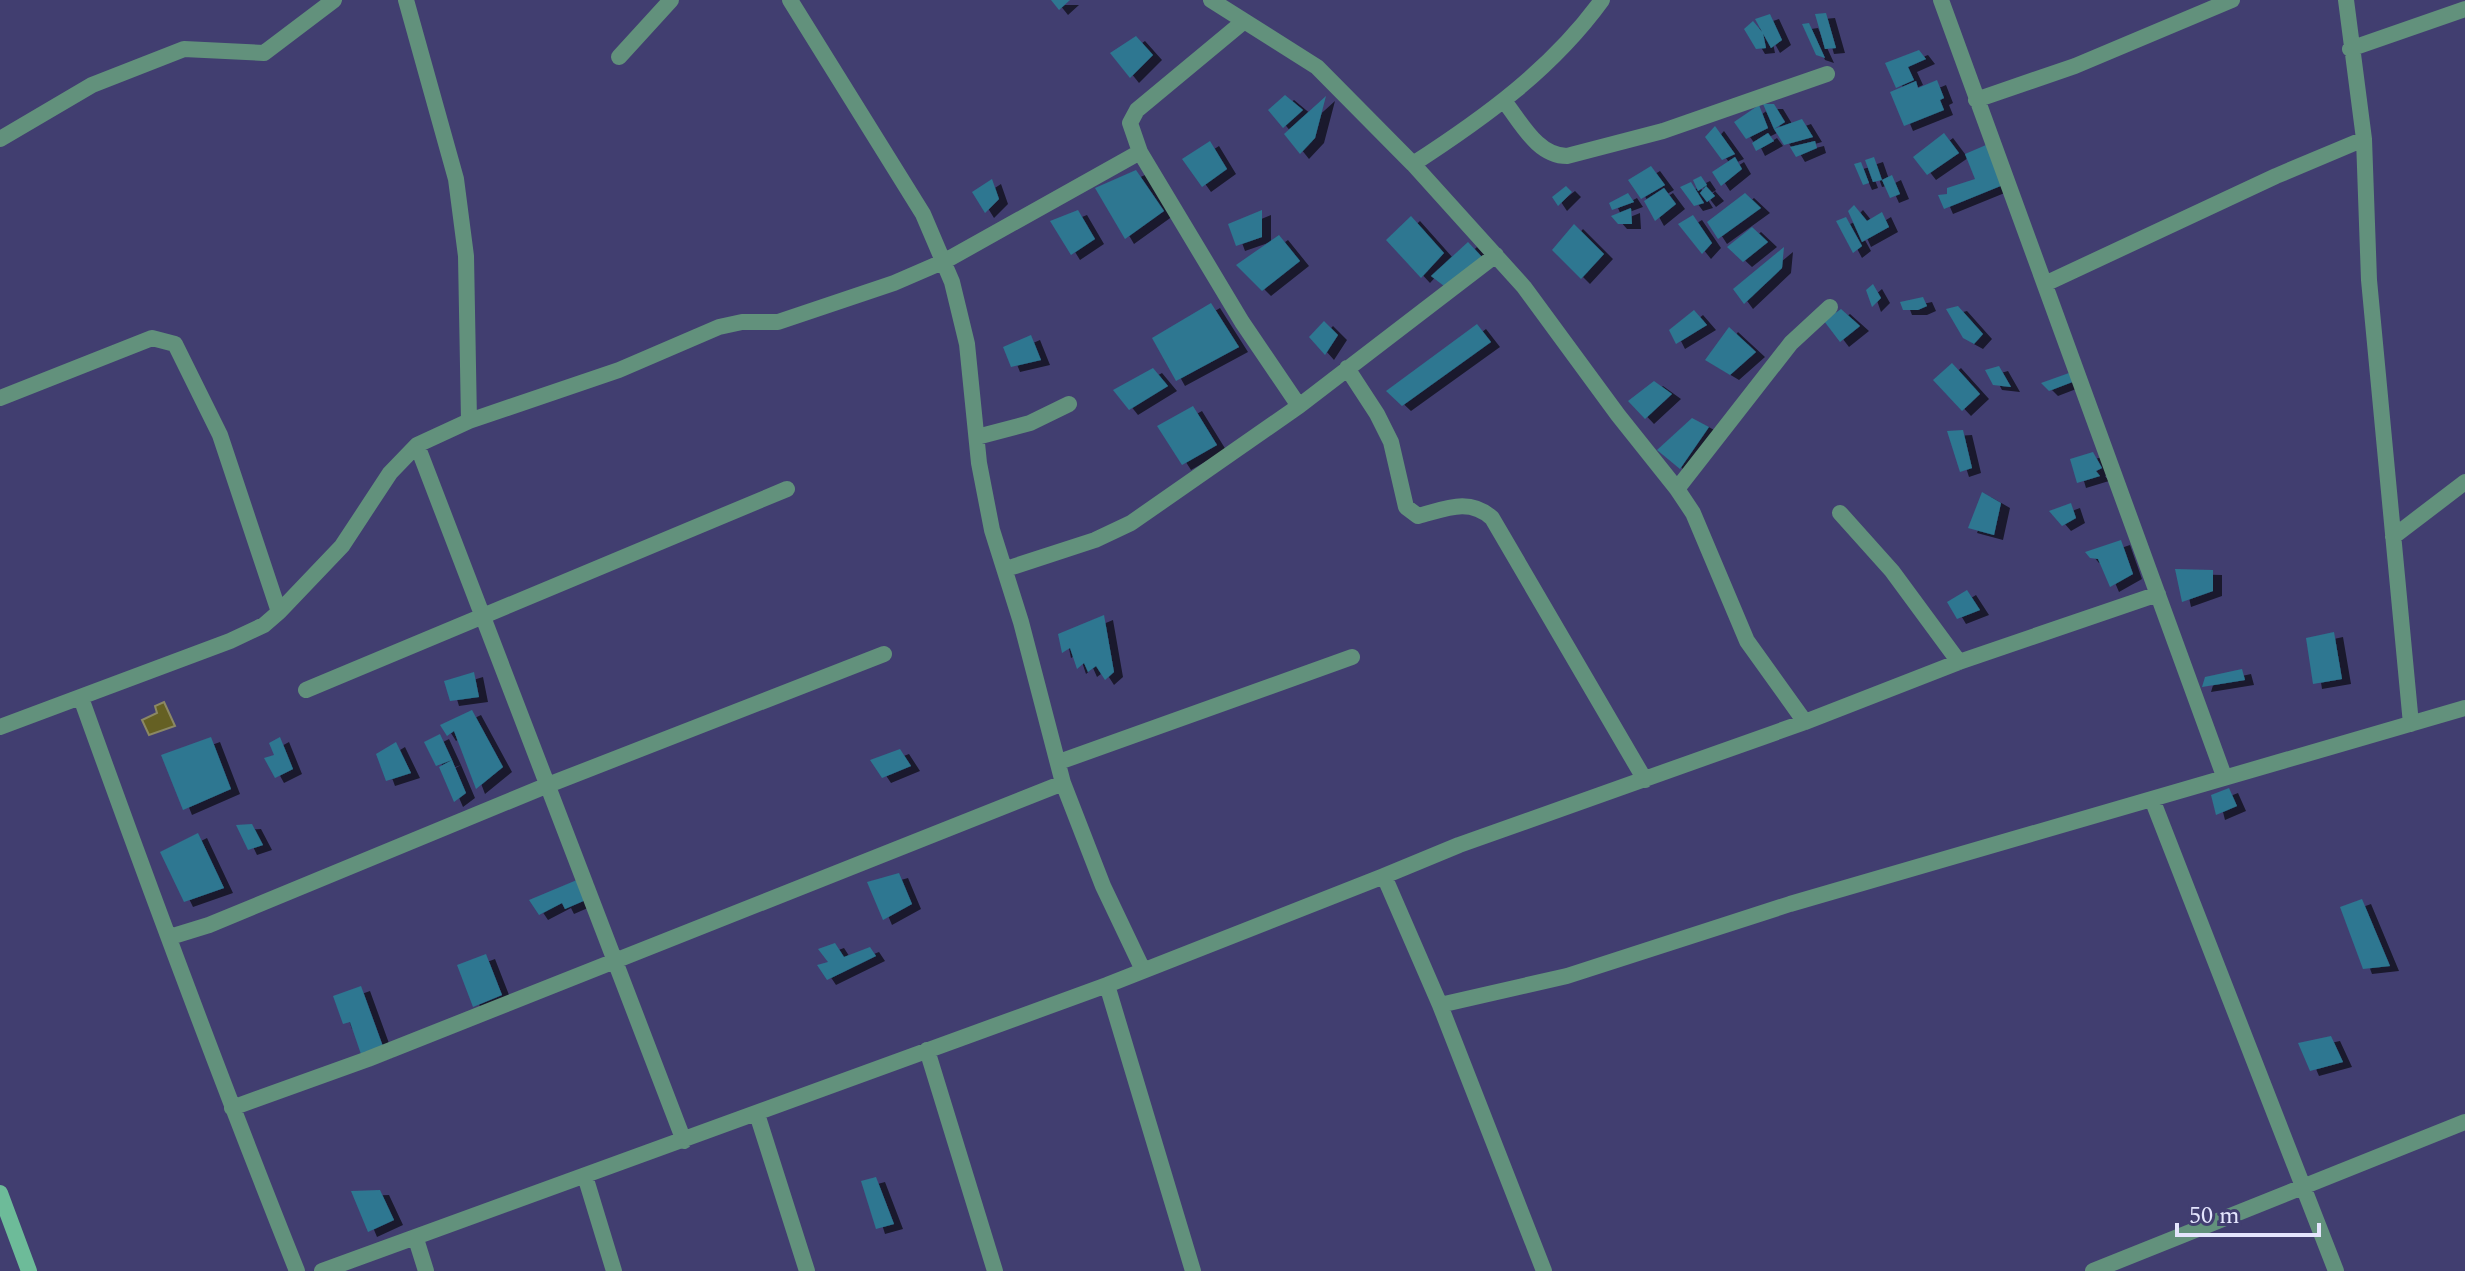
<svg xmlns="http://www.w3.org/2000/svg" width="2465" height="1271" viewBox="0 0 2465 1271" font-family="Spectral,serif">
  <defs>
    <filter id="shadow"><feDropShadow dx="9" dy="5" stdDeviation="0" flood-color="#0009"/></filter>
  </defs>
  <rect width="100%" height="100%" fill="#413e70"/>
  <path fill="#656023" stroke="#8b8864" stroke-width="2" d="M 164,702 L 175,726 L 149,735 L 142,720 L 157,713 L 155,706 Z"/>
  <path fill="#2d7791" filter="url(#shadow)" d="M 1051,0 L 1070,0 L 1059,10 Z
    M 1826,13 L 1836,48 L 1825,49 L 1815,14 Z
    M 1770,14 L 1782,40 L 1771,48 L 1755,19 Z
    M 1753,21 L 1763,33 L 1766,48 L 1756,49 L 1744,29 Z
    M 1809,23 L 1825,58 L 1816,55 L 1802,24 Z
    M 1136,36 L 1153,55 L 1130,78 L 1110,53 Z
    M 1919,50 L 1926,59 L 1908,67 L 1914,80 L 1896,88 L 1885,63 Z
    M 1937,80 L 1944,98 L 1940,100 L 1944,110 L 1904,126 L 1890,92 L 1916,81 L 1918,88 Z
    M 1285,95 L 1303,110 L 1283,128 L 1268,110 Z
    M 1326,96 L 1315,138 L 1300,154 L 1284,134 Z
    M 1763,104 L 1774,104 L 1785,122 L 1774,129 Z
    M 1759,105 L 1768,128 L 1746,139 L 1734,122 Z
    M 1802,119 L 1813,137 L 1784,145 L 1774,129 Z
    M 1715,126 L 1735,154 L 1722,160 L 1705,137 Z
    M 1768,133 L 1774,141 L 1756,151 L 1752,143 Z
    M 1944,133 L 1959,153 L 1927,175 L 1913,157 Z
    M 1210,141 L 1227,169 L 1202,187 L 1182,159 Z
    M 1815,141 L 1817,148 L 1796,157 L 1790,147 Z
    M 1986,145 L 2003,185 L 1944,209 L 1938,195 L 1947,194 L 1947,188 L 1975,179 L 1965,154 Z
    M 1735,157 L 1742,169 L 1721,186 L 1712,172 Z
    M 1874,157 L 1882,180 L 1873,182 L 1865,160 Z
    M 1861,162 L 1869,183 L 1863,185 L 1854,164 Z
    M 1651,166 L 1665,185 L 1641,199 L 1628,180 Z
    M 1136,170 L 1164,211 L 1125,239 L 1095,188 Z
    M 1892,175 L 1900,194 L 1890,198 L 1882,180 Z
    M 1701,176 L 1707,185 L 1698,191 L 1693,180 Z
    M 992,179 L 999,199 L 985,213 L 972,192 Z
    M 1691,182 L 1704,203 L 1694,206 L 1680,187 Z
    M 1566,186 L 1572,192 L 1558,206 L 1552,197 Z
    M 1706,186 L 1715,196 L 1707,202 L 1700,193 Z
    M 1664,188 L 1676,204 L 1655,221 L 1644,201 Z
    M 1628,193 L 1634,202 L 1612,210 L 1609,203 Z
    M 1745,193 L 1761,208 L 1718,239 L 1707,222 Z
    M 1854,205 L 1867,221 L 1882,212 L 1889,227 L 1862,242 L 1848,211 Z
    M 1631,208 L 1632,224 L 1618,224 L 1611,216 Z
    M 1078,210 L 1095,239 L 1071,255 L 1050,221 Z
    M 1262,210 L 1262,237 L 1236,246 L 1228,224 Z
    M 1693,215 L 1712,243 L 1702,254 L 1678,224 Z
    M 1411,216 L 1444,253 L 1421,278 L 1386,240 Z
    M 1846,217 L 1862,246 L 1853,253 L 1836,221 Z
    M 1574,224 L 1604,254 L 1581,279 L 1552,250 Z
    M 1752,227 L 1768,242 L 1743,262 L 1727,247 Z
    M 1279,235 L 1300,261 L 1262,291 L 1236,265 Z
    M 1468,242 L 1482,257 L 1444,286 L 1431,276 Z
    M 1784,247 L 1782,268 L 1744,304 L 1733,289 Z
    M 1873,284 L 1881,298 L 1872,307 L 1866,290 Z
    M 1923,297 L 1927,306 L 1918,310 L 1903,310 L 1900,302 Z
    M 1211,303 L 1239,347 L 1176,381 L 1152,338 Z
    M 1958,306 L 1983,334 L 1974,344 L 1963,338 L 1946,309 Z
    M 1841,309 L 1860,326 L 1840,342 L 1824,321 Z
    M 1694,310 L 1707,325 L 1676,344 L 1669,330 Z
    M 1324,321 L 1338,335 L 1325,355 L 1309,337 Z
    M 1477,324 L 1491,342 L 1402,406 L 1386,391 Z
    M 1729,327 L 1756,352 L 1730,375 L 1705,360 Z
    M 1031,335 L 1041,360 L 1011,367 L 1003,347 Z
    M 1952,363 L 1980,394 L 1962,411 L 1933,380 Z
    M 1999,366 L 2011,387 L 1993,385 L 1985,370 Z
    M 1153,368 L 1168,386 L 1129,410 L 1113,390 Z
    M 2069,373 L 2075,381 L 2049,391 L 2041,383 Z
    M 1654,381 L 1672,394 L 1645,419 L 1628,401 Z
    M 1193,406 L 1217,445 L 1182,465 L 1157,426 Z
    M 1692,418 L 1709,427 L 1680,469 L 1657,450 Z
    M 1963,430 L 1972,468 L 1960,472 L 1947,431 Z
    M 2093,452 L 2102,468 L 2096,471 L 2100,476 L 2077,483 L 2070,459 Z
    M 1982,492 L 2001,503 L 1994,535 L 1968,528 Z
    M 2071,503 L 2076,518 L 2062,526 L 2049,511 Z
    M 2121,540 L 2133,574 L 2110,587 L 2098,559 L 2090,558 L 2085,552 Z
    M 2175,569 L 2213,570 L 2213,591 L 2182,602 Z
    M 1967,590 L 1980,610 L 1957,619 L 1947,602 Z
    M 1104,615 L 1114,672 L 1105,680 L 1096,666 L 1088,672 L 1084,663 L 1077,669 L 1070,648 L 1062,653 L 1058,634 Z
    M 2334,632 L 2342,679 L 2313,684 L 2306,638 Z
    M 2242,669 L 2245,680 L 2202,687 L 2205,677 Z
    M 474,672 L 479,697 L 450,701 L 444,681 Z
    M 472,710 L 503,767 L 476,789 L 454,731 L 447,736 L 440,725 Z
    M 440,734 L 452,760 L 436,766 L 424,742 Z
    M 211,737 L 231,789 L 183,810 L 161,755 Z
    M 280,737 L 293,769 L 275,778 L 264,758 L 274,755 L 269,743 Z
    M 396,742 L 411,773 L 386,781 L 376,754 Z
    M 900,749 L 911,766 L 882,778 L 870,760 Z
    M 452,760 L 466,793 L 454,802 L 439,767 Z
    M 2229,788 L 2237,806 L 2216,815 L 2211,795 Z
    M 252,824 L 263,845 L 248,850 L 236,825 Z
    M 198,833 L 224,888 L 184,902 L 160,852 Z
    M 899,873 L 912,904 L 883,920 L 867,882 Z
    M 584,877 L 588,899 L 565,909 L 562,903 L 539,915 L 529,900 Z
    M 2362,899 L 2390,966 L 2363,969 L 2340,907 Z
    M 835,943 L 844,957 L 870,947 L 876,956 L 827,980 L 817,965 L 828,962 L 818,949 Z
    M 486,954 L 502,995 L 473,1007 L 457,965 Z
    M 361,986 L 385,1052 L 363,1060 L 350,1022 L 343,1024 L 333,996 Z
    M 2331,1036 L 2343,1062 L 2310,1071 L 2298,1043 Z
    M 876,1177 L 894,1224 L 876,1229 L 861,1181 Z
    M 380,1190 L 394,1220 L 368,1232 L 351,1191 Z"/>
  <g fill="none" stroke-linecap="round" stroke-linejoin="round">
    <path stroke="#62917c" stroke-width="16" d="M 406,0 L 456,179 L 466,256 L 469,421
      M 790,0 L 923,214 L 952,282 L 967,344 L 979,463 L 992,530 L 1021,622 L 1063,783 L 1103,886 L 1143,970
      M 1211,0 L 1317,67 L 1413,164 L 1524,287 L 1618,415 L 1677,489 L 1693,513 L 1747,641 L 1805,722
      M 1941,0 L 2224,776
      M 2346,0 L 2364,139 L 2369,280 L 2411,724
      M 1243,22 L 1137,110 L 1130,123 L 1140,152 L 1242,322 L 1299,406
      M 2350,49 L 2465,9
      M 619,57 L 671,0
      M 1976,100 L 2075,66 L 2232,0
      M 1504,101 C 1521,122 1537,156 1567,156 L 1663,131 L 1827,74
      M 0,139 L 92,85 L 184,49 L 264,53 L 334,0
      M 1413,164 C 1484,118 1552,69 1602,0
      M 2047,283 L 2276,176 L 2364,139
      M 1347,368 L 1377,414 L 1391,442 L 1406,507 L 1418,516 C 1445,509 1469,497 1492,518 L 1645,780
      M 0,398 L 152,338 L 175,344 L 220,435 L 279,612 L 264,625 L 230,641 L 0,727
      M 977,437 L 1030,423 L 1069,404
      M 417,445 L 684,1141
      M 1677,489 L 1791,343 L 1830,307
      M 1840,513 L 1892,571 L 1959,662
      M 2393,537 L 2465,482
      M 1006,569 L 1095,540 L 1131,523 L 1299,406 L 1496,255
      M 279,612 L 342,546 L 390,473 L 417,445 L 469,421 L 619,370 L 719,327 L 742,322 L 778,322 L 894,283 L 945,261 L 1140,152
      M 306,690 L 787,489
      M 81,698 C 150,890 221,1081 297,1271
      M 1059,762 L 1352,657
      M 2152,799 L 2336,1271
      M 1384,876 L 1459,845 L 1805,722 L 1959,662 L 2158,594
      M 170,937 L 209,925 L 548,785 L 884,654
      M 1107,985 L 1193,1271
      M 1440,1005 L 1567,976 L 1790,904 L 2465,708
      M 927,1050 L 995,1271
      M 232,1108 L 368,1059 L 1063,783
      M 757,1114 L 807,1271
      M 585,1176 L 614,1271
      M 416,1239 L 426,1271
      M 322,1271 L 1107,985 L 1384,876 L 1440,1005 L 1544,1271
      M 2093,1271 L 2465,1122"/>
    <path stroke="#6dbb99" stroke-width="16" d="M 0,1193 L 29,1271"/>
  </g>
  <path d="M2177 1223v12h142v-12" fill="none" stroke="#e4e5fd" stroke-width="4"/>
  <text x="2189" y="1223" font-size="24" fill="#e4e5fd" stroke="#413e70" stroke-width="6" paint-order="stroke">50 m</text>
</svg>
